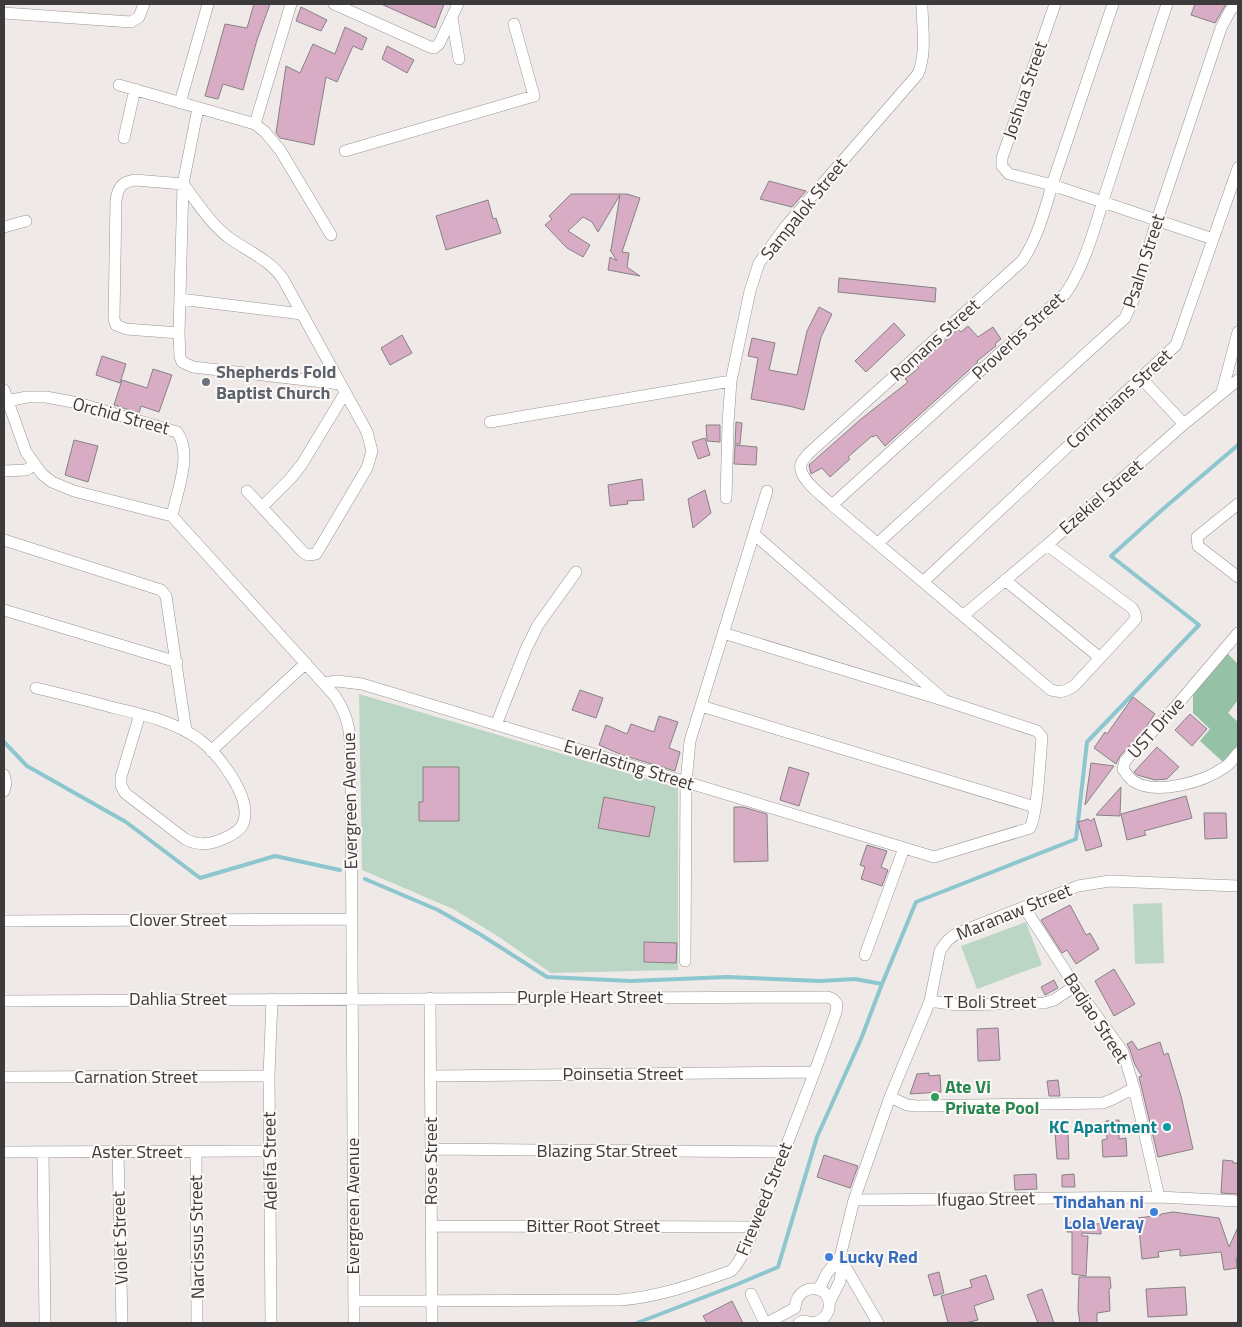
<svg xmlns="http://www.w3.org/2000/svg" width="1242" height="1327" viewBox="0 0 1242 1327" font-family="'Titillium Web',sans-serif">
  <rect width="100%" height="100%" fill="#efeae8"/>
  <path fill="#bcd6c6" d="M 359,694 L 678,788 L 678,970 L 551,973 L 496,935 L 453,909 L 362,870 Z
    M 1162,903 L 1164,963 L 1135,964 L 1133,904 Z
    M 1026,922 L 1042,965 L 977,989 L 961,946 Z"/>
  <path fill="#95c1a7" d="M 1227,653 L 1238,664 L 1238,700 L 1228,713 L 1238,722 L 1238,745 L 1223,762 L 1200,741 L 1210,729 L 1193,713 L 1193,692 Z"/>
  <g fill="none" stroke-linecap="round" stroke-linejoin="round">
    <path stroke="#8dc6ce" stroke-width="4" d="M 4,742 L 27,766 L 126,822 L 200,878 L 275,856 L 340,870
      M 365,879 L 438,910 L 478,933 L 547,977 L 631,981 L 727,977 L 820,981 L 855,979 L 882,984
      M 637,1323 L 738,1284 L 778,1267 L 817,1137 L 861,1039 L 882,984 L 916,902 L 1076,839 L 1087,742 L 1199,625 L 1111,556 L 1163,509 L 1238,445"/>
  </g>
  <path fill="#d8acc5" stroke="#868284" d="M 254,4 L 270,4 L 257,40 L 243,90 L 223,84 L 218,99 L 205,96 L 225,24 L 247,28 Z
    M 381,4 L 444,4 L 435,28 Z
    M 1195,4 L 1226,4 L 1215,23 L 1191,15 Z
    M 301,7 L 327,20 L 321,31 L 296,21 Z
    M 345,27 L 367,38 L 362,50 L 353,46 L 337,82 L 326,77 L 314,145 L 280,138 L 276,133 L 286,66 L 300,73 L 313,44 L 335,54 Z
    M 387,46 L 414,60 L 407,73 L 382,59 Z
    M 769,181 L 806,191 L 792,207 L 760,199 Z
    M 571,194 L 627,194 L 640,198 L 622,252 L 629,253 L 627,267 L 640,276 L 608,270 L 610,257 L 617,261 L 610,250 L 611,250 L 620,195 L 598,232 L 592,222 L 583,217 L 568,231 L 590,245 L 583,257 L 567,248 L 545,225 L 552,219 L 549,216 Z
    M 488,200 L 493,219 L 496,218 L 501,233 L 446,250 L 436,216 Z
    M 839,278 L 936,288 L 935,302 L 838,292 Z
    M 819,307 L 832,314 L 821,337 L 804,410 L 789,406 L 751,399 L 758,358 L 748,356 L 752,338 L 775,343 L 769,370 L 797,375 L 807,331 Z
    M 894,323 L 905,335 L 866,372 L 855,361 Z
    M 968,326 L 978,337 L 993,327 L 1001,339 L 995,344 L 996,346 L 977,361 L 978,362 L 885,446 L 876,435 L 873,437 L 872,436 L 848,457 L 850,459 L 830,477 L 822,468 L 811,474 L 809,465 L 861,419 L 908,382 L 905,379 L 919,368 L 917,366 L 958,329 L 961,332 Z
    M 402,335 L 412,353 L 390,365 L 381,348 Z
    M 102,356 L 126,364 L 120,383 L 96,375 Z
    M 153,369 L 172,375 L 159,412 L 141,406 L 139,413 L 114,405 L 122,380 L 147,388 Z
    M 736,422 L 742,423 L 740,444 L 735,444 Z
    M 706,425 L 720,425 L 720,442 L 707,441 Z
    M 705,438 L 710,455 L 698,459 L 692,442 Z
    M 74,440 L 98,446 L 88,482 L 65,475 Z
    M 735,445 L 757,447 L 756,465 L 734,464 Z
    M 642,479 L 644,500 L 627,501 L 628,504 L 610,506 L 608,485 Z
    M 705,490 L 711,513 L 693,528 L 688,499 Z
    M 580,690 L 603,698 L 596,718 L 572,710 Z
    M 1133,697 L 1155,714 L 1144,730 L 1120,756 L 1116,764 L 1094,748 L 1105,732 L 1107,734 Z
    M 1190,714 L 1207,729 L 1192,746 L 1175,730 Z
    M 659,716 L 678,722 L 669,748 L 680,752 L 675,771 L 622,755 L 599,745 L 606,725 L 627,734 L 631,724 L 654,732 Z
    M 1157,747 L 1179,767 L 1167,779 L 1155,780 L 1137,775 L 1134,772 Z
    M 1091,763 L 1114,766 L 1085,805 Z
    M 423,767 L 459,767 L 459,821 L 419,821 L 419,802 L 423,802 Z
    M 789,767 L 809,773 L 799,806 L 780,800 Z
    M 1121,787 L 1120,816 L 1096,815 Z
    M 1186,796 L 1192,818 L 1144,831 L 1146,835 L 1127,840 L 1121,814 Z
    M 604,797 L 655,807 L 649,837 L 598,828 Z
    M 734,807 L 743,807 L 767,814 L 768,861 L 734,862 Z
    M 1204,813 L 1226,813 L 1227,838 L 1205,839 Z
    M 1094,818 L 1102,846 L 1086,851 L 1078,822 L 1088,819 L 1091,821 Z
    M 867,845 L 887,851 L 881,867 L 888,870 L 882,886 L 861,879 L 865,867 L 860,865 Z
    M 1070,905 L 1086,935 L 1090,933 L 1099,949 L 1076,964 L 1067,950 L 1062,953 L 1041,920 Z
    M 644,942 L 677,943 L 676,963 L 644,962 Z
    M 1114,969 L 1135,1004 L 1114,1016 L 1095,981 Z
    M 1054,980 L 1058,988 L 1045,995 L 1041,987 Z
    M 998,1028 L 1000,1060 L 978,1061 L 977,1029 Z
    M 1132,1041 L 1138,1050 L 1160,1042 L 1164,1055 L 1168,1053 L 1181,1096 L 1193,1149 L 1158,1157 L 1139,1077 L 1142,1076 L 1135,1065 L 1130,1050 L 1127,1044 Z
    M 929,1073 L 929,1076 L 940,1075 L 941,1092 L 910,1094 L 917,1074 Z
    M 1058,1080 L 1060,1096 L 1049,1096 L 1047,1081 Z
    M 1119,1120 L 1119,1139 L 1126,1138 L 1127,1156 L 1103,1157 L 1102,1140 L 1107,1139 L 1106,1121 Z
    M 1055,1132 L 1068,1132 L 1069,1159 L 1057,1159 Z
    M 824,1155 L 858,1166 L 850,1188 L 817,1177 Z
    M 1223,1160 L 1233,1161 L 1233,1163 L 1238,1163 L 1238,1194 L 1221,1193 Z
    M 1036,1174 L 1037,1189 L 1015,1190 L 1014,1175 Z
    M 1074,1174 L 1075,1187 L 1062,1187 L 1062,1175 Z
    M 1173,1212 L 1219,1218 L 1229,1247 L 1238,1227 L 1238,1257 L 1236,1258 L 1237,1268 L 1224,1270 L 1221,1252 L 1180,1256 L 1180,1249 L 1158,1252 L 1159,1257 L 1142,1259 L 1138,1218 L 1161,1215 L 1161,1214 Z
    M 1068,1222 L 1101,1224 L 1101,1234 L 1082,1233 L 1082,1236 L 1088,1236 L 1086,1276 L 1072,1274 L 1072,1232 L 1067,1232 Z
    M 939,1272 L 944,1293 L 934,1296 L 928,1275 Z
    M 986,1275 L 994,1299 L 974,1306 L 978,1320 L 965,1323 L 948,1323 L 941,1296 L 972,1287 L 970,1280 Z
    M 1079,1277 L 1110,1277 L 1111,1288 L 1109,1289 L 1110,1311 L 1097,1313 L 1097,1323 L 1080,1323 L 1078,1310 Z
    M 1185,1287 L 1187,1315 L 1148,1317 L 1146,1289 Z
    M 1042,1289 L 1054,1323 L 1038,1323 L 1027,1295 Z
    M 732,1301 L 743,1323 L 707,1323 L 703,1316 Z"/>
  <g fill="none" stroke-linecap="round" stroke-linejoin="round">
    <defs>
      <path id="minor" d="M 334,4 L 430,47 L 434,48 L 439,44 L 458,4
        M 1055,4 L 1002,158 L 1002,166 L 1009,174 L 1052,185 L 1213,239
        M 4,13 L 131,22 L 139,17 L 144,4
        M 452,18 L 459,59
        M 119,85 L 255,124 L 265,132 L 280,150 L 331,235
        M 180,103 L 208,4
        M 198,108 L 183,184 L 179,333 L 180,357 L 182,362 L 193,367 L 340,384
        M 255,124 L 291,4
        M 124,138 L 135,89
        M 345,151 L 534,96 L 514,24
        M 4,227 L 26,221
        M 180,299 L 302,314
        M 179,333 L 126,329 L 116,325 L 114,319 L 116,200 C 118,187 122,182 135,180 L 183,184 C 197,202 210,223 228,237 C 247,251 269,259 283,279 L 367,432 L 372,451 L 367,468 L 316,554 L 308,555 L 304,553 L 247,491
        M 1142,379 L 1184,424
        M 4,390 L 26,452 L 42,474 L 52,482 L 74,491 L 172,516 L 335,696 C 352,722 350,738 351,768 L 354,1323
        M 1222,392 L 1238,332
        M 7,401 L 27,397 L 46,397 L 78,403 L 177,432 C 193,454 177,491 172,516
        M 490,422 L 731,381
        M 4,471 L 26,470 L 34,465
        M 726,498 L 728,423 L 731,381 L 750,291 L 759,263 L 786,226 L 918,74 C 927,52 922,27 922,4
        M 1238,504 L 1197,537 L 1198,546 L 1238,577
        M 832,505 L 1065,294 C 1086,265 1097,219 1108,185 C 1128,124 1147,64 1167,4
        M 262,507 L 291,478 L 302,464 L 345,393
        M 754,534 L 943,699
        M 4,540 L 161,590 L 166,596 L 186,731
        M 878,543 L 1125,318 L 1134,298 L 1157,220 L 1221,28 L 1230,11 L 1236,4
        M 1047,545 L 1132,608 L 1135,613 L 1136,619 L 1074,686 C 1066,691 1061,693 1051,690 L 832,505 C 823,496 797,478 801,464 C 802,461 806,457 808,454 L 1022,261 C 1040,235 1046,203 1056,173 C 1075,117 1094,60 1113,4
        M 1005,580 L 1099,657
        M 924,581 L 1176,345 L 1238,168
        M 4,610 L 177,662
        M 964,615 L 1047,545 L 1184,424 L 1238,380
        M 1238,633 L 1176,706 L 1125,761 L 1123,769 C 1126,773 1129,778 1133,781 C 1156,796 1204,782 1225,767 C 1230,764 1234,758 1238,753
        M 323,683 L 337,681 L 362,684 L 934,857 L 1030,828 C 1038,812 1040,757 1042,737 L 1037,731 L 946,701 L 723,633
        M 36,688 C 61,694 86,700 111,707 C 141,714 174,721 200,740 C 219,755 251,796 244,821 C 242,830 232,835 225,838 C 210,845 199,846 185,839 L 125,793 L 121,785 L 121,777 L 140,714
        M 701,706 L 1035,807
        M 496,725 L 526,649 L 538,625 L 576,572
        M 211,751 L 306,663
        M 4,775 L 6,783 L 4,791
        M 1024,907 L 1075,986 L 1123,1052 L 1134,1088 L 1159,1197
        M 4,921 L 352,919
        M 865,955 L 904,848
        M 685,961 L 686,782 L 690,741 L 767,491
        M 430,998 L 432,1323
        M 4,1001 L 828,997 L 833,999 L 837,1004 L 836,1012 C 815,1074 791,1134 767,1195 C 758,1216 746,1257 731,1271 C 694,1284 659,1297 620,1300 L 354,1301
        M 930,1001 L 957,1005 L 1044,1003 L 1054,1000 L 1075,986
        M 430,1076 L 815,1072
        M 4,1077 L 269,1076
        M 890,1097 L 907,1105 L 917,1106 L 1103,1103 L 1113,1099 L 1134,1088
        M 431,1149 L 784,1152
        M 196,1151 L 197,1323
        M 4,1152 L 270,1151
        M 43,1152 L 45,1323
        M 118,1152 L 122,1323
        M 854,1200 L 1159,1197 L 1238,1201
        M 431,1226 L 754,1227
        M 842,1261 L 878,1323
        M 819,1289 L 827,1273 L 840,1257
        M 751,1294 L 765,1323
        M 829,1303 L 840,1281 L 841,1274 L 840,1257 L 854,1200 L 890,1097 L 930,1001 L 940,951 C 945,942 951,936 960,932 L 1078,886 L 1110,881 L 1238,886
        M 271,1323 L 269,1076 L 272,999
        M 767,1323 L 795,1308 C 796,1292 810,1284 824,1292 C 834,1304 829,1319 814,1323
        M 799,1323 L 803,1321 L 813,1323"/>
    </defs>
    <use href="#minor" stroke="#999593" stroke-width="12"/>
    <use href="#minor" stroke="#fff" stroke-width="11"/>
  </g>
  <circle fill="#6b7280" stroke="#fcf8f5" stroke-width="2" cx="206" cy="382" r="5"/>
  <circle fill="#2e9e5b" stroke="#fcf8f5" stroke-width="2" cx="935" cy="1097" r="5"/>
  <circle fill="#0f9aa8" stroke="#fcf8f5" stroke-width="2" cx="1167" cy="1127" r="5"/>
  <g fill="#3f7fe0" stroke="#fcf8f5" stroke-width="2">
    <circle cx="1154" cy="1212" r="5"/>
    <circle cx="829" cy="1257" r="5"/>
  </g>
  <g text-anchor="middle" stroke-width="4" stroke-linejoin="round" paint-order="stroke">
    <g font-size="18" fill="#3c3a3a" stroke="#fcf8f5">
      <text transform="translate(1025 90) rotate(-71)" y="6">Joshua Street</text>
      <text transform="translate(804 209) rotate(-51)" y="6">Sampalok Street</text>
      <text transform="translate(1144 261) rotate(-72)" y="6">Psalm Street</text>
      <text transform="translate(1018 336) rotate(-43)" y="6">Proverbs Street</text>
      <text transform="translate(935 340) rotate(-42)" y="6">Romans Street</text>
      <text transform="translate(1119 399) rotate(-43)" y="6">Corinthians Street</text>
      <text transform="translate(121 416) rotate(15)" y="6">Orchid Street</text>
      <text transform="translate(1101 497) rotate(-41)" y="6">Ezekiel Street</text>
      <text transform="translate(1156 728) rotate(-48)" y="6">UST Drive</text>
      <text transform="translate(629 765) rotate(17)" y="6">Everlasting Street</text>
      <text transform="translate(350 801) rotate(-91)" y="6">Evergreen Avenue</text>
      <text transform="translate(1014 912) rotate(-22)" y="6">Maranaw Street</text>
      <text x="178" y="926">Clover Street</text>
      <text x="590" y="1003">Purple Heart Street</text>
      <text x="178" y="1005">Dahlia Street</text>
      <text x="990" y="1008">T Boli Street</text>
      <text transform="translate(1096 1018) rotate(57)" y="6">Badjao Street</text>
      <text x="623" y="1080">Poinsetia Street</text>
      <text x="136" y="1083">Carnation Street</text>
      <text x="607" y="1157">Blazing Star Street</text>
      <text x="137" y="1158">Aster Street</text>
      <text transform="translate(270 1161) rotate(-91)" y="6">Adelfa Street</text>
      <text transform="translate(431 1161) rotate(-90)" y="6">Rose Street</text>
      <text transform="translate(764 1199) rotate(-68)" y="6">Fireweed Street</text>
      <text transform="translate(986 1199) rotate(-1)" y="6">Ifugao Street</text>
      <text transform="translate(353 1206) rotate(-90)" y="6">Evergreen Avenue</text>
      <text x="593" y="1232">Bitter Root Street</text>
      <text transform="translate(197 1237) rotate(-91)" y="6">Narcissus Street</text>
      <text transform="translate(120 1238) rotate(-92)" y="6">Violet Street</text>
    </g>
    <g font-size="18" font-weight="bold" fill="#5b616d" stroke="#fcf8f5" text-anchor="start">
      <text x="216" y="378">Shepherds Fold<tspan x="216" dy="21">Baptist Church</tspan></text>
    </g>
    <g font-size="18" font-weight="bold" fill="#27864d" stroke="#fcf8f5" text-anchor="start">
      <text x="945" y="1093">Ate Vi<tspan x="945" dy="21">Private Pool</tspan></text>
    </g>
    <g font-size="18" font-weight="bold" fill="#0d838f" stroke="#fcf8f5" text-anchor="end">
      <text x="1157" y="1133">KC Apartment</text>
    </g>
    <g font-size="18" font-weight="bold" fill="#366cbe" stroke="#fcf8f5" text-anchor="end">
      <text x="1144" y="1208">Tindahan ni<tspan x="1144" dy="21">Lola Veray</tspan></text>
      <text x="839" y="1263" text-anchor="start">Lucky Red</text>
    </g>
  </g>
  <rect width="1242" height="1327" fill="none" stroke="#3c3a3a" stroke-width="10"/>
</svg>
